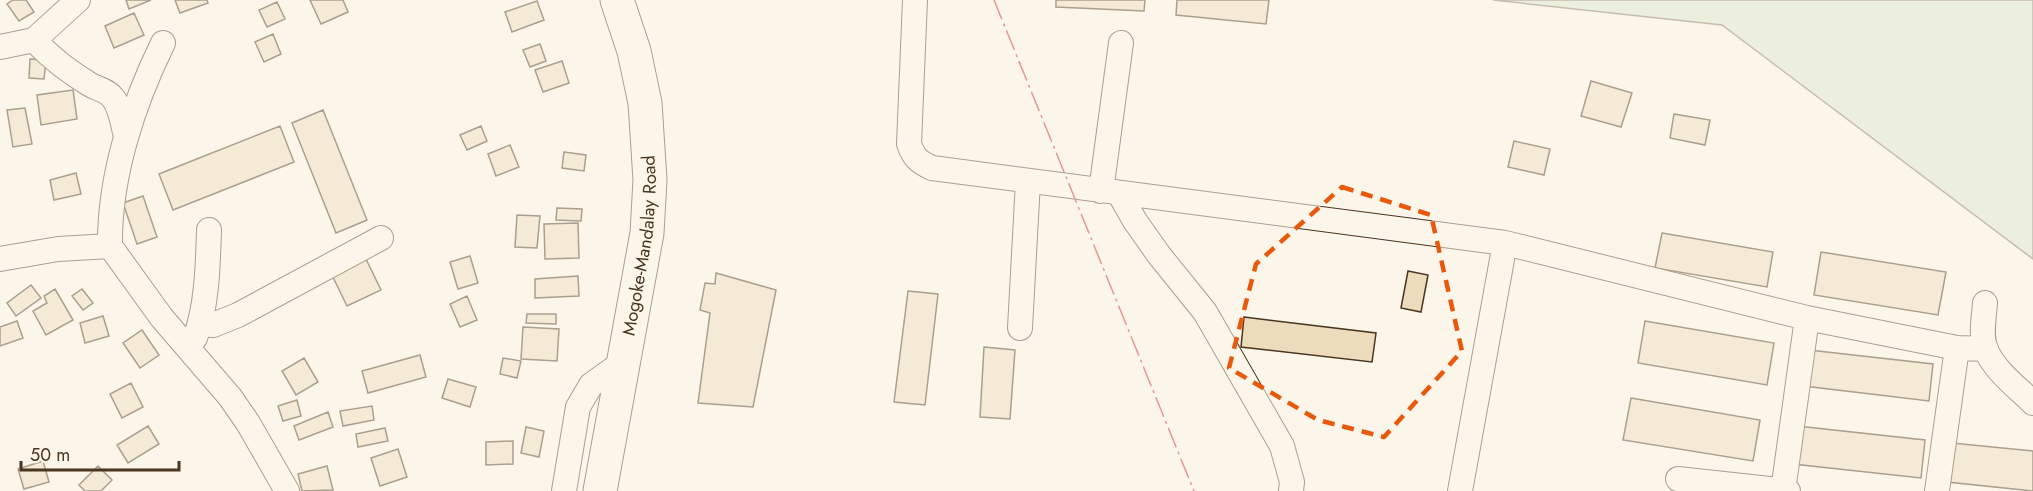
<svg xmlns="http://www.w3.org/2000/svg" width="2033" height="491" viewBox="0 0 2033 491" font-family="Jost,sans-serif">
  <rect width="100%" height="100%" fill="#fbf6e9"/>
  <path fill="#dce7d0" stroke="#887966" stroke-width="1.5" d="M 1493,0 L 2033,0 L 2033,259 L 1722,25 Z"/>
  <path fill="#ecdcbc" stroke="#4a3520" stroke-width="1.5" d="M 13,0 L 26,0 L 34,12 L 19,21 L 7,4 Z
    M 126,0 L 151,0 L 129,9 Z
    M 175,0 L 207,0 L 208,3 L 180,13 Z
    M 310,0 L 343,0 L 348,12 L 321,24 Z
    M 1056,0 L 1145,0 L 1144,11 L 1056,7 Z
    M 1177,0 L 1269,0 L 1266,24 L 1176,15 Z
    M 537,1 L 544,20 L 512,32 L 505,12 Z
    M 277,2 L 285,19 L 267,27 L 259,10 Z
    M 134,13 L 144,35 L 114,48 L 105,26 Z
    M 273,34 L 281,54 L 264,62 L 255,42 Z
    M 540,44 L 546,61 L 530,67 L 523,50 Z
    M 30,59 L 46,60 L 44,79 L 29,78 Z
    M 562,61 L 569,83 L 543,92 L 535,70 Z
    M 1591,81 L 1632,93 L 1621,127 L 1581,116 Z
    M 73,90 L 77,119 L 41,125 L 37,95 Z
    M 25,108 L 32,144 L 13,147 L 7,110 Z
    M 323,110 L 367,220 L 336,233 L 292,123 Z
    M 1674,114 L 1710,120 L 1705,145 L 1670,138 Z
    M 280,126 L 294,162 L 173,210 L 159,174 Z
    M 481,126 L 487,141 L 467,150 L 460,135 Z
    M 1514,141 L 1550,149 L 1544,175 L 1508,167 Z
    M 510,145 L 519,167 L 496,176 L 488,154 Z
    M 564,152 L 586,155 L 584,171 L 562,168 Z
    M 76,173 L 81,194 L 54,200 L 50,180 Z
    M 143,196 L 157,237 L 137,244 L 123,203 Z
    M 557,208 L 582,209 L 581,221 L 556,220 Z
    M 517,215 L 540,216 L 537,248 L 515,247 Z
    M 578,223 L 579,258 L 545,259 L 544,224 Z
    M 1662,233 L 1773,252 L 1767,287 L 1655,268 Z
    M 1821,252 L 1946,272 L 1938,315 L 1814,295 Z
    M 364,255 L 381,290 L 347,306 L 330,271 Z
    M 470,256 L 478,283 L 458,289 L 450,262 Z
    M 1408,271 L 1428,275 L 1421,312 L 1401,308 Z
    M 716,273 L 776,290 L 753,407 L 698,403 L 710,313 L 700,310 L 705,283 L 715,284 Z
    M 578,276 L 579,296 L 535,298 L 535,279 Z
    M 31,285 L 41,298 L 16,316 L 7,303 Z
    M 55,289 L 73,320 L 46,335 L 33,311 L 47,303 L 44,296 Z
    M 82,289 L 93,303 L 83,310 L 72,296 Z
    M 908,291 L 938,294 L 925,405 L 894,402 Z
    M 467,296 L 477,320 L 460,327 L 450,304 Z
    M 527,314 L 556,314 L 556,324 L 526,323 Z
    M 103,316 L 109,336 L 85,343 L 80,323 Z
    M 1244,317 L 1376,333 L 1372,362 L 1241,347 Z
    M 17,321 L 23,338 L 0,346 L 0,327 Z
    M 1645,321 L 1774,343 L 1767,385 L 1638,363 Z
    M 523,327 L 559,329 L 557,361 L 521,359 Z
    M 142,330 L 159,355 L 140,368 L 123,343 Z
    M 984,347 L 1015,350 L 1010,419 L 980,417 Z
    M 1809,350 L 1933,364 L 1929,401 L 1804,386 Z
    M 420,355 L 426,377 L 368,393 L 362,371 Z
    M 304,358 L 318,382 L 296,395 L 282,371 Z
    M 503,358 L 521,361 L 517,378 L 500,374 Z
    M 448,379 L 476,387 L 470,407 L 442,398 Z
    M 131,383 L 143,407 L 122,418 L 110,394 Z
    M 1631,398 L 1760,420 L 1753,461 L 1623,440 Z
    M 297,400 L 301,416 L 283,421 L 278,406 Z
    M 372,406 L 374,420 L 343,426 L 340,411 Z
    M 328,412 L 333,427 L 299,440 L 294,426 Z
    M 148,426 L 159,444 L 128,463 L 117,445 Z
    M 1797,426 L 1925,440 L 1921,478 L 1793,464 Z
    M 526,427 L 544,431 L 539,457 L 521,453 Z
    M 385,428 L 388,441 L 358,447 L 356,434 Z
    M 513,441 L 513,464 L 486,465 L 486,442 Z
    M 1952,443 L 2033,451 L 2033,491 L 1947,482 Z
    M 398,449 L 407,477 L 380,486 L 371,458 Z
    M 43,461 L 49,482 L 24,489 L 18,469 Z
    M 98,466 L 112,480 L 101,491 L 85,491 L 79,485 Z
    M 327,466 L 333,490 L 302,491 L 298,474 Z"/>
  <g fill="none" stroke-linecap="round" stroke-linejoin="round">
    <defs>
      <path id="minor" d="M 915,0 L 909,144 C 914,158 919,162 932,168 L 1505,243 L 1807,318 L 1957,348 L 1986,349
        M 34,40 C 52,59 67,70 89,84 C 97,89 107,90 113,98 C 121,108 123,125 126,137
        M 0,47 L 34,40 L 78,0
        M 1101,191 L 1121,43
        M 1119,193 L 1135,221 L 1159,255 L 1205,312 L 1282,446 L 1292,482 L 1291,491
        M 110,246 C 109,177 133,104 163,43
        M 0,259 L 58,249 L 110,246 L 162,318 L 230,397 L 248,423 L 287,491
        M 1985,303 C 1984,318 1980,336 1986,350 C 1995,371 2017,387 2033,403
        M 201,324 L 213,325 L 238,315 L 381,238
        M 1020,328 L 1028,181
        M 195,338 C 207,307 208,264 209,230
        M 1678,479 L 1788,491
        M 564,491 L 578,407 L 591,385 L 623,362
        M 1460,491 L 1505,243
        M 1783,491 L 1807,318
        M 1937,491 L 1957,348"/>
      <g id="highway">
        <path id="s1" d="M 600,491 L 647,233 L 650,180 L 645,103 L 634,51 L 617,0"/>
      </g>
    </defs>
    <use href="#minor" stroke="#4a3520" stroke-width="26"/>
    <use href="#highway" stroke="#4a3520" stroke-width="35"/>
    <use href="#minor" stroke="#fbf6e9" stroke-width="24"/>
    <use href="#highway" stroke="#fbf6e9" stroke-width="33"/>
    <path stroke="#c62828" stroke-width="1.5" stroke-dasharray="21 4.5 3 4.5" stroke-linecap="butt" d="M 994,0 L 1194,491"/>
  </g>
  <path d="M0 0H2033V491H0ZM 1342,187 L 1431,215 L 1462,351 L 1384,437 L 1318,420 L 1229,368 L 1256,264 Z" fill="#fbf6e9" fill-opacity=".55" fill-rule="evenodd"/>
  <path fill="none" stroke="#e8590c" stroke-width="4.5" stroke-dasharray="12 8" stroke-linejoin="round" d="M 1342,187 L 1431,215 L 1462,351 L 1384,437 L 1318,420 L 1229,368 L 1256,264 Z"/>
  <g text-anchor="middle" stroke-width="4.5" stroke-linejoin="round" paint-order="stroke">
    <g font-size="18" fill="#4a3520" stroke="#fbf6e9">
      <text dy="6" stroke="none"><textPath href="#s1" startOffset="249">Mogoke-Mandalay Road</textPath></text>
    </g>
  </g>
  <path d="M21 461v9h158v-9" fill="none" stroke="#4a3520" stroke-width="3"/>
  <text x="30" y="461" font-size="18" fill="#4a3520" stroke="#fbf6e9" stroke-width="4.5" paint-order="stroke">50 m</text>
</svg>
